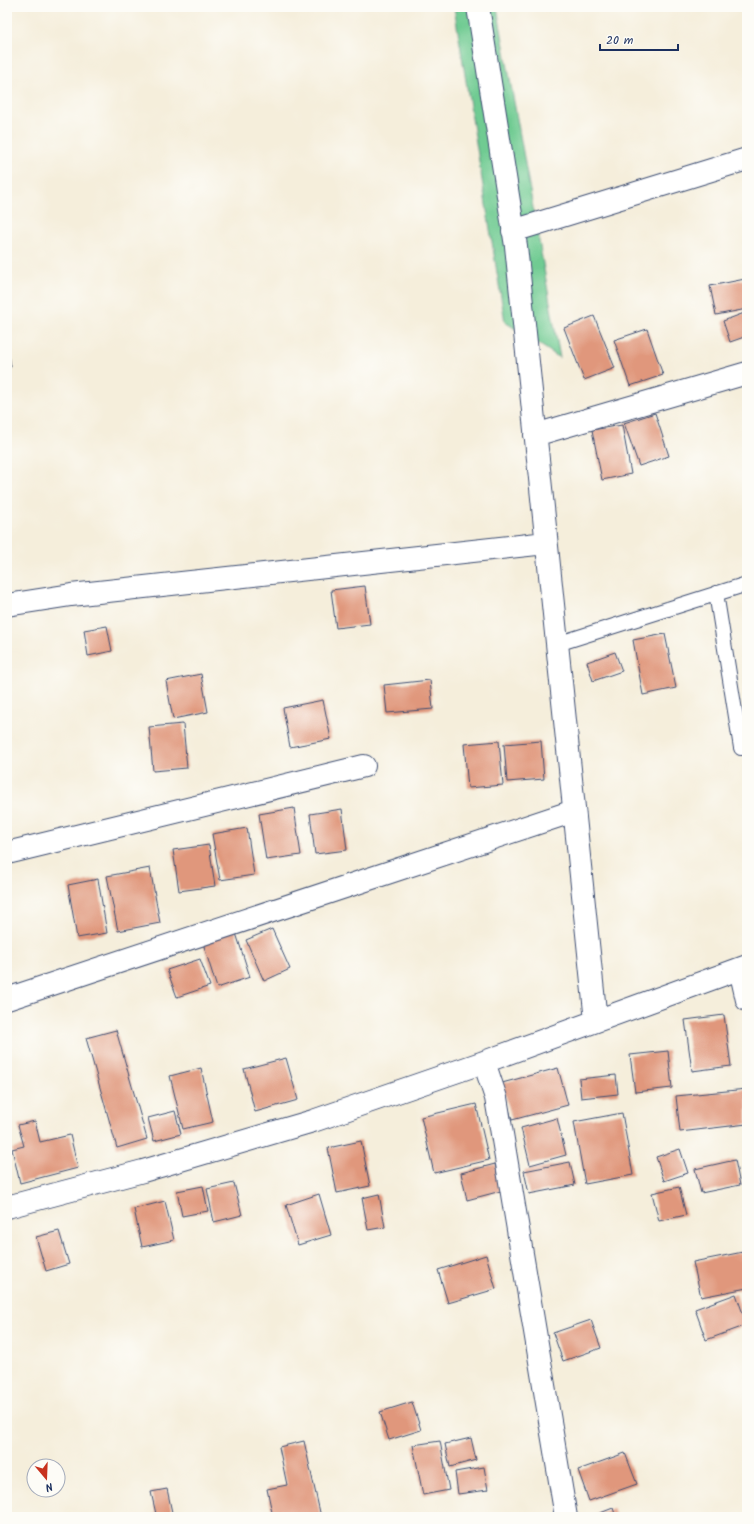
<svg xmlns="http://www.w3.org/2000/svg" width="754" height="1524" viewBox="0 0 754 1524" font-family="Kalam,sans-serif">
  <rect width="100%" height="100%" fill="#fdfcf7"/>
  <filter id="ink" filterUnits="userSpaceOnUse"><feTurbulence type="fractalNoise" baseFrequency=".025" numOctaves="2"/><feDisplacementMap in="SourceGraphic" scale="8" xChannelSelector="R" yChannelSelector="G"/><feConvolveMatrix kernelMatrix="1 2 1 2 8 2 1 2 1" color-interpolation-filters="sRGB"/></filter>
  <filter id="wash" filterUnits="userSpaceOnUse"><feTurbulence type="fractalNoise" baseFrequency=".012" numOctaves="4" result="noise"/><feDisplacementMap in="SourceGraphic" scale="16" xChannelSelector="R" yChannelSelector="G"/><feGaussianBlur stdDeviation="0.9" result="paint"/><feColorMatrix in="noise" values="0 0 0 0 0 0 0 0 0 0 0 0 0 0 0 0 0 1.4 0 .05"/><feComposite in="paint" operator="in"/></filter>
  <g filter="url(#wash)">
    <rect width="100%" height="100%" fill="#f5eedb"/>
    <path fill="#70cb92" stroke="#467d78" d="M 454,7 L 497,7 L 560,358 L 505,322 Z"/>
    <g id="blocks">
      <path fill="#e0977b" d="M 745,279 L 747,287 L 747,309 L 716,315 L 710,286 Z
        M 747,312 L 747,336 L 730,342 L 723,321 Z
        M 594,316 L 615,368 L 584,380 L 564,328 Z
        M 647,329 L 663,375 L 630,386 L 614,340 Z
        M 7,341 L 11,367 L 7,368 Z
        M 655,413 L 669,456 L 639,466 L 624,423 Z
        M 622,425 L 631,474 L 602,480 L 592,430 Z
        M 365,586 L 370,624 L 336,628 L 331,590 Z
        M 107,626 L 112,651 L 88,656 L 84,630 Z
        M 665,634 L 676,688 L 643,695 L 633,640 Z
        M 615,652 L 622,671 L 593,681 L 587,662 Z
        M 201,674 L 208,712 L 173,719 L 166,681 Z
        M 430,680 L 433,709 L 387,713 L 384,685 Z
        M 323,700 L 331,739 L 290,747 L 283,708 Z
        M 183,724 L 187,768 L 153,771 L 149,727 Z
        M 499,741 L 503,785 L 468,788 L 464,744 Z
        M 541,741 L 544,779 L 507,782 L 504,744 Z
        M 294,808 L 301,855 L 266,860 L 259,814 Z
        M 342,809 L 347,850 L 315,854 L 310,814 Z
        M 247,828 L 254,875 L 220,880 L 212,834 Z
        M 209,845 L 215,886 L 179,891 L 173,850 Z
        M 150,868 L 160,923 L 118,931 L 107,876 Z
        M 98,879 L 107,933 L 77,938 L 68,885 Z
        M 272,929 L 290,969 L 264,981 L 246,940 Z
        M 235,930 L 250,977 L 217,988 L 202,940 Z
        M 200,959 L 210,986 L 177,997 L 167,970 Z
        M 724,1015 L 731,1066 L 692,1071 L 685,1020 Z
        M 116,1030 L 147,1139 L 117,1148 L 86,1038 Z
        M 668,1051 L 672,1088 L 635,1092 L 630,1055 Z
        M 286,1058 L 298,1100 L 255,1112 L 244,1069 Z
        M 201,1068 L 213,1122 L 183,1129 L 170,1076 Z
        M 558,1068 L 568,1105 L 512,1120 L 502,1083 Z
        M 616,1075 L 618,1094 L 581,1098 L 579,1079 Z
        M 747,1089 L 747,1124 L 680,1132 L 676,1096 Z
        M 476,1104 L 489,1160 L 434,1173 L 421,1117 Z
        M 175,1111 L 181,1134 L 154,1141 L 148,1118 Z
        M 622,1113 L 633,1175 L 585,1184 L 574,1122 Z
        M 557,1118 L 566,1155 L 530,1165 L 521,1128 Z
        M 35,1121 L 40,1142 L 70,1135 L 78,1168 L 20,1183 L 12,1149 L 24,1146 L 18,1125 Z
        M 361,1141 L 370,1186 L 337,1193 L 328,1148 Z
        M 680,1149 L 688,1173 L 664,1181 L 656,1157 Z
        M 735,1160 L 740,1185 L 701,1193 L 695,1169 Z
        M 570,1162 L 575,1185 L 529,1194 L 524,1171 Z
        M 495,1164 L 501,1191 L 467,1200 L 461,1173 Z
        M 234,1183 L 242,1215 L 214,1222 L 207,1189 Z
        M 203,1186 L 208,1211 L 182,1216 L 177,1191 Z
        M 679,1187 L 686,1215 L 659,1221 L 652,1193 Z
        M 319,1194 L 331,1235 L 298,1245 L 286,1205 Z
        M 379,1194 L 385,1227 L 368,1230 L 362,1198 Z
        M 165,1201 L 174,1240 L 142,1247 L 134,1209 Z
        M 59,1231 L 69,1264 L 46,1271 L 36,1237 Z
        M 743,1252 L 747,1272 L 747,1288 L 701,1297 L 693,1262 Z
        M 486,1255 L 496,1289 L 448,1303 L 438,1270 Z
        M 736,1294 L 747,1325 L 706,1340 L 695,1309 Z
        M 591,1320 L 601,1348 L 563,1361 L 553,1333 Z
        M 412,1402 L 421,1430 L 389,1440 L 380,1412 Z
        M 471,1438 L 476,1460 L 450,1467 L 445,1444 Z
        M 304,1441 L 321,1517 L 273,1517 L 267,1489 L 287,1485 L 279,1447 Z
        M 440,1441 L 449,1490 L 423,1495 L 413,1445 Z
        M 625,1453 L 637,1484 L 589,1501 L 578,1470 Z
        M 484,1467 L 488,1490 L 458,1494 L 455,1472 Z
        M 167,1489 L 173,1517 L 145,1517 L 156,1514 L 151,1492 Z
        M 613,1508 L 616,1517 L 590,1517 Z"/>
    </g>
  </g>
  <g filter="url(#ink)">
    <use href="#blocks" fill-opacity="0" stroke="#3c4c71" stroke-width="1"/>
    <g fill="none" stroke-linecap="round" stroke-linejoin="round">
      <defs>
        <path id="service" d="M 716,593 L 741,748
          M 557,644 L 747,584"/>
        <path id="minor" d="M 478,7 L 516,246 L 596,1021
          M 513,231 L 747,159
          M 535,435 L 747,373
          M 7,605 L 71,595 L 546,543
          M 7,853 L 364,766
          M 740,969 L 747,1000
          M 7,999 L 574,811
          M 484,1062 L 496,1098 L 566,1517
          M 7,1207 L 143,1171 L 313,1121 L 484,1062 L 747,966"/>
      </defs>
      <use href="#service" stroke="#3c4c71" stroke-width="16"/>
      <use href="#minor" stroke="#3c4c71" stroke-width="24"/>
      <use href="#service" stroke="#fff" stroke-width="14"/>
      <use href="#minor" stroke="#fff" stroke-width="22"/>
    </g>
  </g>
  <rect width="754" height="1524" fill="none" stroke="#fdfcf7" stroke-width="24"/>
  <g transform="translate(46 1478) rotate(161)"><circle r="19" fill="#fdfcf7" stroke="#a3aaba"/>
  <path d="M0-3L7 15L0 10L-7 15Z" fill="#c8321e"/>
  <text y="-6" font-size="11" font-weight="bold" text-anchor="middle" fill="#1b2f5e">N</text>
  </g>
  <path d="M600 44v6h78v-6" fill="none" stroke="#1b2f5e" stroke-width="2"/>
  <text x="606" y="44" font-size="12" fill="#1b2f5e" stroke="#fdfcf7" stroke-width="3" paint-order="stroke">20 m</text>
</svg>
